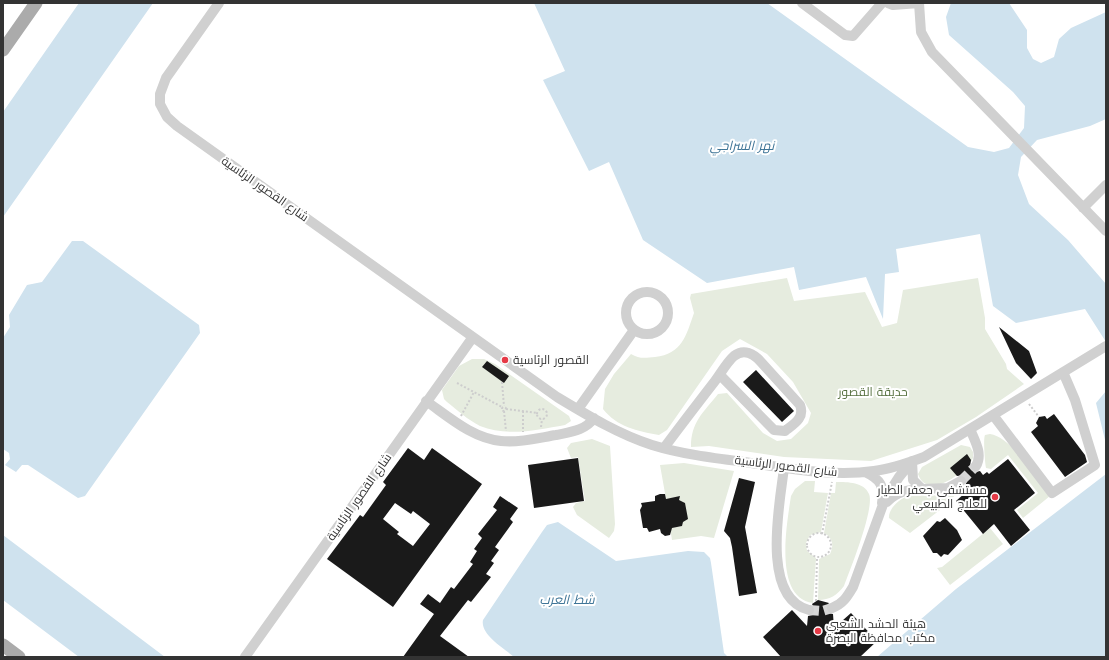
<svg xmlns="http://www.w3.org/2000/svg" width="1109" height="660" viewBox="0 0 1109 660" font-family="'Work Sans',Cairo,sans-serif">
  <rect width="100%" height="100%" fill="#fff"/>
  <path fill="#e6ecdf" d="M 787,278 L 794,301 L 865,292 L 882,327 L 897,323 L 903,290 L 978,278 L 985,318 L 985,329 L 1006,364 L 1007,369 L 1024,384 L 976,417 L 937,440 L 871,461 L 784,457 L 709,446 L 691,447 C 691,422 703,413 718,394 L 727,393 L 763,433 L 777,441 L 791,439 L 808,423 L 811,413 L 793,382 L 767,354 L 740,339 L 722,351 L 667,430 L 659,435 C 637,431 617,427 603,409 L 605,389 L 614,374 L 631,354 C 639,359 645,358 655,357 C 682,354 686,336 694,313 L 690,298 L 691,294 Z
    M 472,359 L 484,359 L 495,364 L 569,416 L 571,421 L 565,425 C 537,430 507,437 480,426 C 468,420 457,410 447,402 L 444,399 L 442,390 L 459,366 Z
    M 990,434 C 1012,437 1036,478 1050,496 L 1023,518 L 1017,510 L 1038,493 L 1008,455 L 991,469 L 986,468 C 985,463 983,439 985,435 Z
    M 592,439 L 610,446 L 615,524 L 614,531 L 609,538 L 577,515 L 573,507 L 576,503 L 585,501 L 578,457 L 571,458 L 567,448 L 571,443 Z
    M 961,445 L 970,447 L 973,452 L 973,458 C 966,473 927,501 918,474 L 922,467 Z
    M 684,463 L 734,471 L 714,538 L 701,536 L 672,540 L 670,528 L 682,526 L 685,504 L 683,502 L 680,503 L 678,497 L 666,499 L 660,465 Z
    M 805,481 L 815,481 L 814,492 L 828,493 L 821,532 L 810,535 L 806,543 L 807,551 L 816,558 L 813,603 C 773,598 787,523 791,496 L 795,489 Z
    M 836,482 C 848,482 864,482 869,494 C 875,508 850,570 844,586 C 837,595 830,600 818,600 L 819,559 L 830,554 C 834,545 833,538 824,533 L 831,493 L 835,493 Z
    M 954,491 L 957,494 L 948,501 L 949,503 L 910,533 L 889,518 C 888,509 900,498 909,496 C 925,493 939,499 954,491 Z
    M 990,528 L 1003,544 L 950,585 L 937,568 L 942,567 Z"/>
  <path fill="#cfe2ee" d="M 79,3 L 153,3 L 3,217 L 3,112 Z
    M 534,3 L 767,3 L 968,147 L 994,152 L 1009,148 L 1024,128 L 1025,106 L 1013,92 L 949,35 L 946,17 L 951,3 L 1009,3 L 1027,30 L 1027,48 L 1033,59 L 1041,63 L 1054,57 L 1059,39 L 1071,28 L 1106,12 L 1106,119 L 1090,126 L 1037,140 L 1021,157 L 1018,175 L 1029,204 L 1068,240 L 1106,284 L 1106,342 L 1085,309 L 1016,323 L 993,306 L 980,234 L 896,249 L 899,272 L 885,274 L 883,319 L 866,277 L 799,290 L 794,267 L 707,283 L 643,240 L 609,162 L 589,171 L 543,80 L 565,71 Z
    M 72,241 L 83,241 L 199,325 L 200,333 L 85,496 L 78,498 L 28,465 L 22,465 L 16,472 L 5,465 L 10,459 L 9,453 L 3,449 L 3,338 L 10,327 L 9,315 L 27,285 L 42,282 Z
    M 1106,391 L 1106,444 L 1096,403 Z
    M 1106,474 L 1106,657 L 877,657 L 956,589 Z
    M 558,522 L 616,561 L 688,551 L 704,552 L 710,558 L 711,563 L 724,653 L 728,657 L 514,657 C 504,648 480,635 483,620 L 542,532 L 547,525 Z
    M 3,535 L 165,657 L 79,657 L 3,600 Z"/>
  <path fill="#1a1a1a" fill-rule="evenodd" d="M 999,327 L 1029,351 L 1037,373 L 1031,379 L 1016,363 Z
    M 487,361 L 509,376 L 504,383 L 482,367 Z
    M 756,370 L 794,411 L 782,422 L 743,382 Z
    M 1054,414 L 1085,455 L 1087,462 L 1065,477 L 1031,432 L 1038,426 L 1036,423 L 1039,417 L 1045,416 L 1047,419 Z
    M 408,448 L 424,460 L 432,448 L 482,484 L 393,607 L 327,559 L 360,515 L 363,517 L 386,485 L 383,482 ZM 395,503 L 411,514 L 413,511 L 430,524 L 413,546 L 397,534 L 399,532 L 383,519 Z
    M 967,454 L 971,460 L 970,466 L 971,470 L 976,472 L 980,471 L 983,475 L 987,472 L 989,474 L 1008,459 L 1035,493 L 1014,510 L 1030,530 L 1011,546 L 994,524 L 983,534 L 956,501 L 965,493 L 963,491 L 966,488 L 965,486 L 967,481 L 964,475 L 957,476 L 950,468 Z
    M 578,458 L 584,501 L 534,508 L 528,465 Z
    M 739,478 L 755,482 L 745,527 L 757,593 L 739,596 L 732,547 L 730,538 L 724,531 Z
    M 660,494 L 665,494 L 666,499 L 680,496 L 679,500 L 685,503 L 688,519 L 683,522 L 682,526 L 672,528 L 670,535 L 665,536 L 661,533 L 660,529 L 649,532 L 647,528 L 643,528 L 640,510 L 642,506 L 641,503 L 655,501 L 655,496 Z
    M 500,496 L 518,508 L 510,519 L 513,522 L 495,547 L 499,550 L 491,561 L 494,563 L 486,574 L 491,577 L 471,602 L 468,600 L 440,636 L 469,657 L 403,657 L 434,614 L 420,604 L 428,594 L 440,603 L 451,587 L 454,589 L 473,564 L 470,562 L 477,551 L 474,549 L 482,538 L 478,534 L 497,510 L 493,507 Z
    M 945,518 L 957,530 L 962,540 L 948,555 L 944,554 L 941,557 L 937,553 L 933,553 L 923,536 L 937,521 L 940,522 Z
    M 818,600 L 829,603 L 826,607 L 826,610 L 828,613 L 833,614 L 834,628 L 851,613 L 877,641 L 860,657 L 781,657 L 763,637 L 792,610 L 807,626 L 808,616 L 813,615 L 815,610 L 812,604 Z"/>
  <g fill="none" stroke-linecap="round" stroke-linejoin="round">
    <path stroke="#d6d6d6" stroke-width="10" stroke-dasharray="10 5" stroke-linecap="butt" d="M 961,481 L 976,466
      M 809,610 L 822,611 L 832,608"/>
    <path stroke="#cdcdcd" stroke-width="2" stroke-dasharray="2 2" stroke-linecap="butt" d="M 502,382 L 504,406
      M 457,383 L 502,407
      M 1029,404 L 1039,417
      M502 409a2 2 0 1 1 4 0a2 2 0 1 1-4 0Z
      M537 414a5 5 0 1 1 10 0a5 5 0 1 1-10 0Z
      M 506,409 L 537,413
      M 504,411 L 506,431
      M 523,411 L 523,432
      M 461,416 L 474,392
      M 541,427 L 542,419
      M807 545a12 12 0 1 1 24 0a12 12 0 1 1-24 0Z
      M 822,534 L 832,482
      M 816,601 L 817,557"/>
    <path stroke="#d0d0d0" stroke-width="10" d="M 219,3 L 166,78 L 160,94 L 160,104 L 167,117 L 177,126 L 557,397 C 587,415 618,434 652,445 C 681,454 713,458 744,462 C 787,468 831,477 874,471 C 891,469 908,463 924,457 L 1106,346
      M 802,3 L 845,35 L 853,36 L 882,3
      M 888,3 L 893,5 L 919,3
      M 919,3 L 921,32 L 932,52 L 1106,231
      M 1083,208 L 1106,185
      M626 313a21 21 0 1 1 42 0a21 21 0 1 1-42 0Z
      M 426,401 C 449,417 472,438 501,441 C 519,443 538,438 556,435 C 570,432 585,431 594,418
      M 578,409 L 634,330
      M 993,415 L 1052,493 L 1095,465 L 1075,400 L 1063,372
      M 970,429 C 975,441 983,454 976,466
      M 664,448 C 681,425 698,403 715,381 C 721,373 727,362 734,356 C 744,348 754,354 761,362 L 800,405 C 805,418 794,424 785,431 L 774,430 L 720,375
      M 912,461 L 913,480 L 922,489 L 948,488 L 961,481
      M 784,468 C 780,502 760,598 809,610
      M 865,472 C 880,479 885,486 882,503
      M 887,502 C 897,491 908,490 922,489
      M 832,608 C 843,604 847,597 853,587 L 885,499 L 899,477 L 912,461
      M 245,657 L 473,337"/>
    <path stroke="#ababab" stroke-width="13" d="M 3,50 L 36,3
      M 3,645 L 19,657"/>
  </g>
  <g fill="#e63946" stroke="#fff" stroke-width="1.5">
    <circle cx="505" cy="360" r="4"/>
    <circle cx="995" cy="497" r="4"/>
    <circle cx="818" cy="631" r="4"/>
  </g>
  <g text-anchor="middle" stroke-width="4" stroke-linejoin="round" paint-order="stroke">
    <g font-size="12" fill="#333" stroke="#fff">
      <text transform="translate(265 189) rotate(35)" y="4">شارع القصور الرئاسية</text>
      <text transform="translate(786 466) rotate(7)" y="4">شارع القصور الرئاسية</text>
      <text transform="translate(359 497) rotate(-55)" y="4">شارع القصور الرئاسية</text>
    </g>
    <g font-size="12" fill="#333" stroke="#fff" text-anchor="start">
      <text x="513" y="364">القصور الرئاسية</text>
      <text x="987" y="494" text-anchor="end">مستشفى جعفر الطيار<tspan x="987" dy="14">للعلاج الطبيعي</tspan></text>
      <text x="826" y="628">هيئة الحشد الشعبي<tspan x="826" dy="14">مكتب محافظة البصرة</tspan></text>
    </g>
    <g font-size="12" fill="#56703f" stroke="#fff">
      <text x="873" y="396">حديقة القصور</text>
    </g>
    <g font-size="13" font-style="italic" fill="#3f7597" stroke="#fff">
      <text x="742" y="150">نهر السراجي</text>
      <text x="567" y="604">شط العرب</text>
    </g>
  </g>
  <rect width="1109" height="660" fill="none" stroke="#333333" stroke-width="8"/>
</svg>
